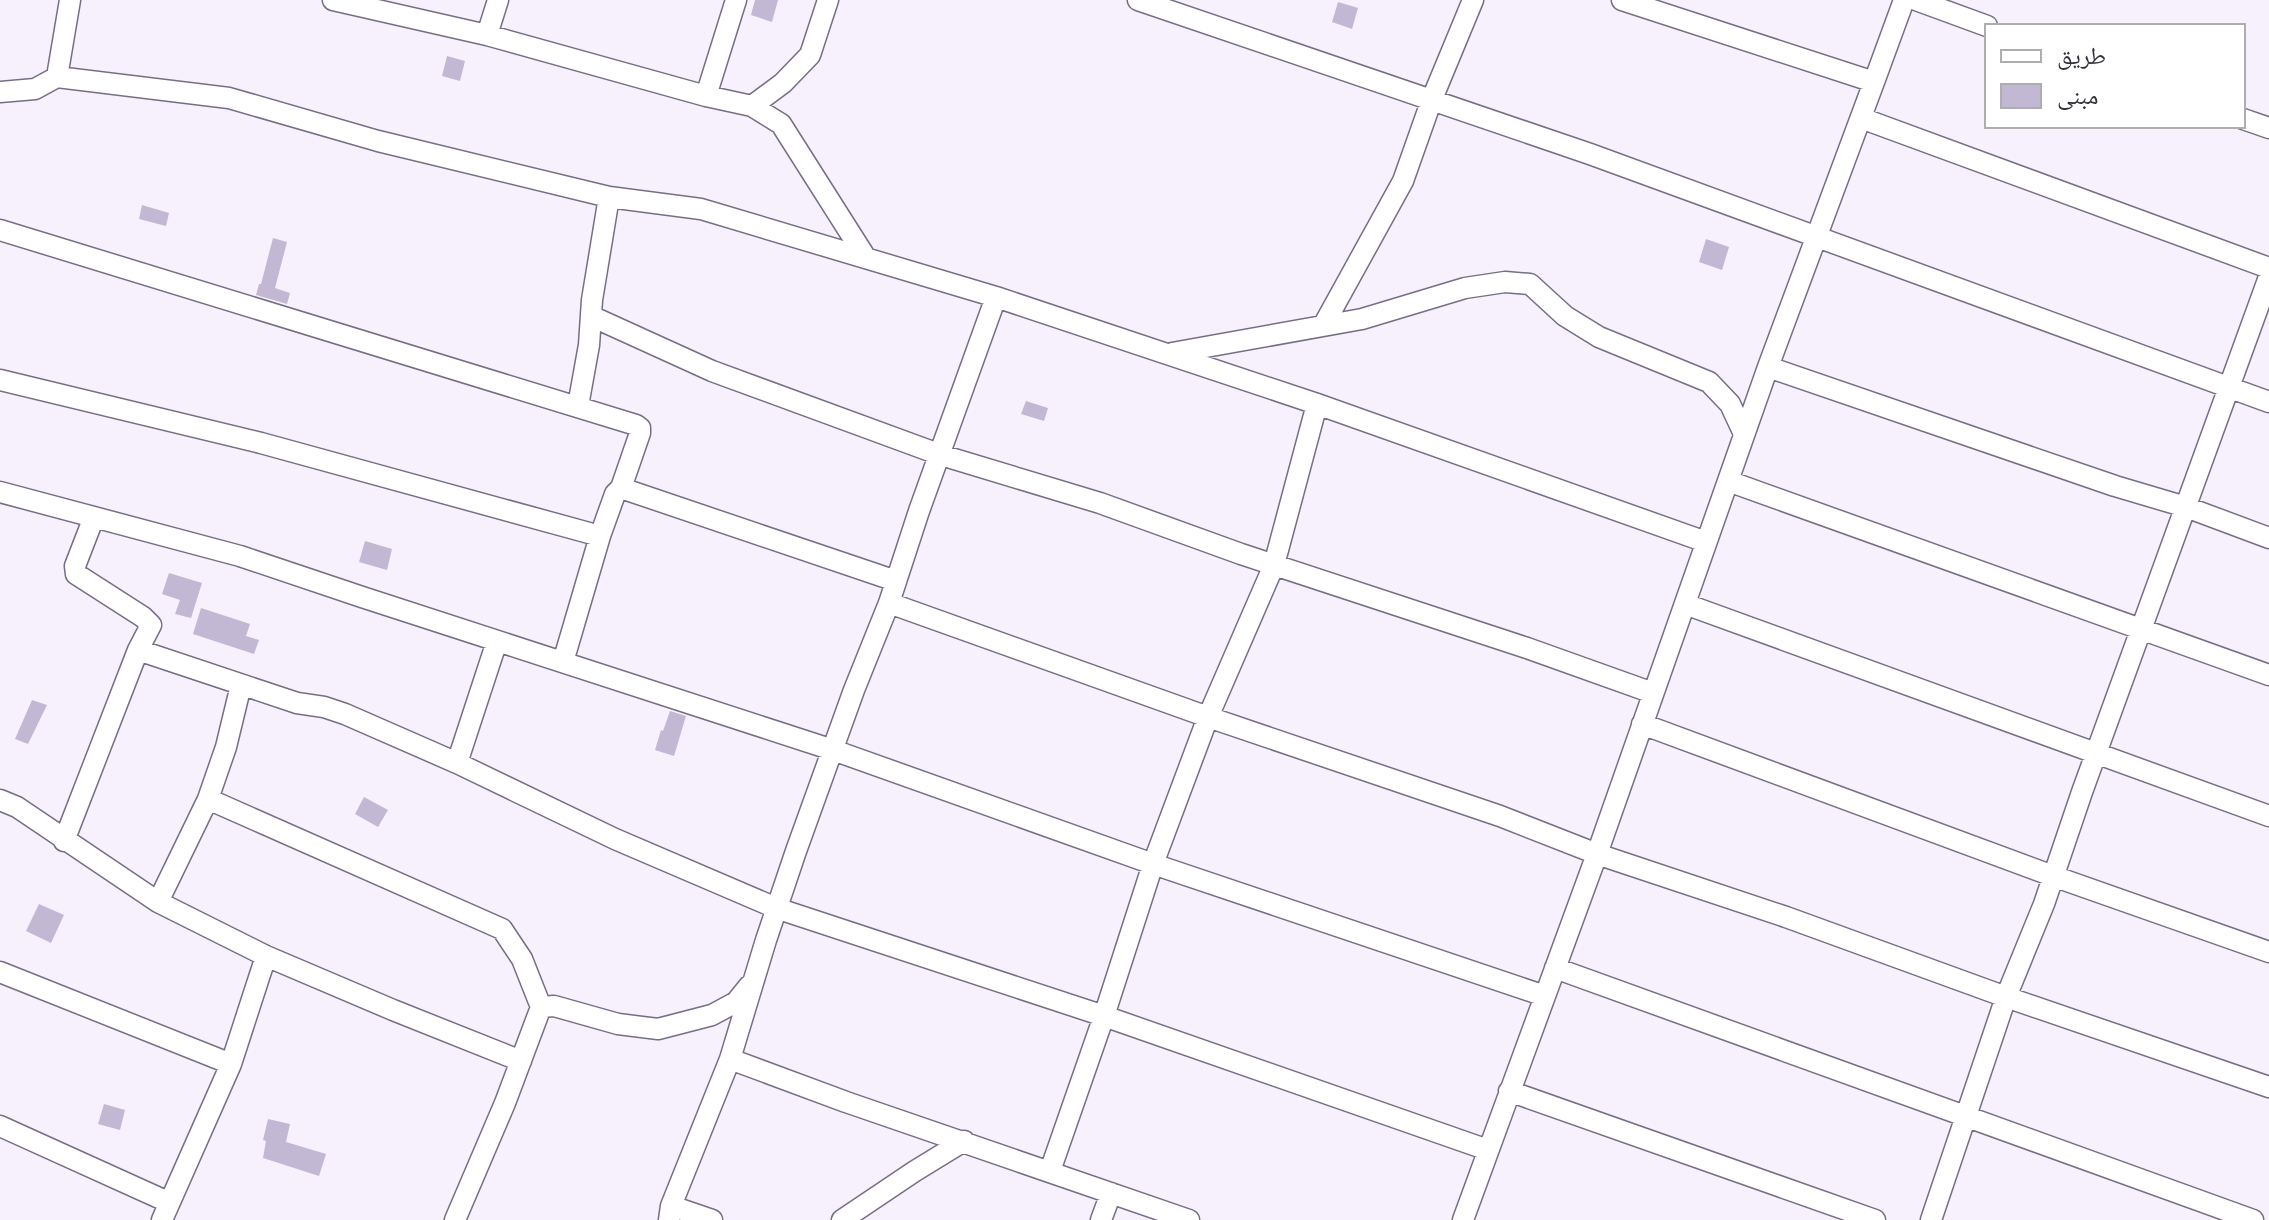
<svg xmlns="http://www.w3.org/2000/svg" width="2269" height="1220" viewBox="0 0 2269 1220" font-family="'Public Sans','Noto Naskh Arabic',sans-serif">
  <rect width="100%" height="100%" fill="#f6f1fd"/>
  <path fill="#c2b8d4" d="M 755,0 L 778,0 L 772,22 L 751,15 Z
    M 1338,2 L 1358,8 L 1352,29 L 1332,22 Z
    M 447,56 L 465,61 L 460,81 L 442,76 Z
    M 142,205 L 169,213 L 166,226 L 139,219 Z
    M 273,238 L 287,242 L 275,288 L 290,293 L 287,304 L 256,295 L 259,284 L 261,284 Z
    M 1706,239 L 1729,247 L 1722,270 L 1699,262 Z
    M 1026,401 L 1048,408 L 1044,421 L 1021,414 Z
    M 365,541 L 392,549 L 387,570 L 359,562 Z
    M 169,573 L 202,583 L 191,618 L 175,614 L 180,600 L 162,594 Z
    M 201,608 L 250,624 L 246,636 L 259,640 L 254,654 L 193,634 Z
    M 32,700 L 47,705 L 28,744 L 15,739 Z
    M 670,711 L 686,716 L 674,756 L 655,750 L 661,730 L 663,731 Z
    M 364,797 L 388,810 L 378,827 L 355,814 Z
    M 39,904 L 64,915 L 51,943 L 26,931 Z
    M 104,1104 L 125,1110 L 120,1130 L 98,1124 Z
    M 268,1119 L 290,1124 L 286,1142 L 326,1154 L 319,1176 L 263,1158 L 266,1141 L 263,1140 Z"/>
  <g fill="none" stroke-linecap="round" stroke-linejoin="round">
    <defs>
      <path id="minor" d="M 70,0 L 57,77 L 229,98 L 378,141 L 609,197 L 701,209 L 996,297 L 1317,404 L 1706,542
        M 333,0 L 487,35 L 706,96 L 752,106 L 781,124 L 866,258
        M 1138,0 L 1590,154 L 2269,402
        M 1916,0 L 1987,26
        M 487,35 L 498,0
        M 1874,82 L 1904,0
        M 0,92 L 35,89 L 57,77
        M 706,96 L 736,0
        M 752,106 L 783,83 L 810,55 L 828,0
        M 1861,118 L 2269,268
        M 2243,119 L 2269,128
        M 0,230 L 636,425 L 640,428 L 640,433 L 621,488 L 615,494 L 600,536 L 563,662
        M 591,316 L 712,371 L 941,455 L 1100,503 L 1241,554 L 1527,648 L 1653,693
        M 1323,326 L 1403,181 L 1432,99 L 1473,0
        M 1172,353 L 1362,319 L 1465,288 L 1505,282 L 1530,284 L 1565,316 L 1599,337 L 1709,382 L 1730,404 L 1744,434
        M 1768,367 L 2115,486 L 2186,507 L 2269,538
        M 0,380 L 261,443 L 600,536
        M 578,406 L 589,345 L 592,300 L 609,197
        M 1728,481 L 2269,675
        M 621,488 L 896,581
        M 0,492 L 240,556 L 362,597 L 833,750 L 1153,864 L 1545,996
        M 889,603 L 1208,717 L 1500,816 L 1597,854 L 1786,917 L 2006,997 L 2269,1087
        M 1685,604 L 2269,816
        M 138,650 L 297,703 L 324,707 L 345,714 L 457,763 L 615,839 L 776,908 L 1104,1016 L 1488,1150
        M 1642,724 L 2053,876 L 2269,952
        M 457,763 L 497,641
        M 208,799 L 502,929 L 522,959 L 541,1007
        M 0,800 L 17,807 L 158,902 L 266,956 L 393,1010 L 521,1061
        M 64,841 L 138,650 L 151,625 L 143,617 L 76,574 L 75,566 L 94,517
        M 158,902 L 208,799 L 226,747 L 241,685
        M 1555,968 L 2253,1220
        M 0,972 L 231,1064
        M 730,1059 L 846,1102 L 1189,1220
        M 1509,1091 L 1875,1220
        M 0,1126 L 168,1202
        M 1050,1171 L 1104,1016 L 1153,864 L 1208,717 L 1274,565 L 1317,404
        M 671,1206 L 712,1220
        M 162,1220 L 231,1064 L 266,956
        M 455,1220 L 505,1103 L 541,1007 L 554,1006 L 618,1024 L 658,1029 L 712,1015 L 736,1002 L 749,986
        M 669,1220 L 671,1206 L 730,1059 L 766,940 L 796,851 L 854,690 L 889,603 L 919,511 L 996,297
        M 842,1220 L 915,1171 L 964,1141
        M 1101,1220 L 1111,1193
        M 1463,1220 L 1597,854 L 1768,367 L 1874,82 L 1622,0
        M 1931,1220 L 2006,997 L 2044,904 L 2082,792 L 2269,277"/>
    </defs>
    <use href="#minor" stroke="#776d87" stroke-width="23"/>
    <use href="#minor" stroke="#fff" stroke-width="20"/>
  </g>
  <rect x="1985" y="24" width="260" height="104" fill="#ffffff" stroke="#aeadb1" stroke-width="2"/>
  <rect x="2001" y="50" width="40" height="12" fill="#ffffff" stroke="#aeadb1" stroke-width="2"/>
  <text x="2057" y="64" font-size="24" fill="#35313c">طريق</text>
  <rect x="2001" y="84" width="40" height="24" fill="#c2b8d4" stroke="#aeadb1" stroke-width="2"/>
  <text x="2057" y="104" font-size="24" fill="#35313c">مبنى</text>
</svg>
